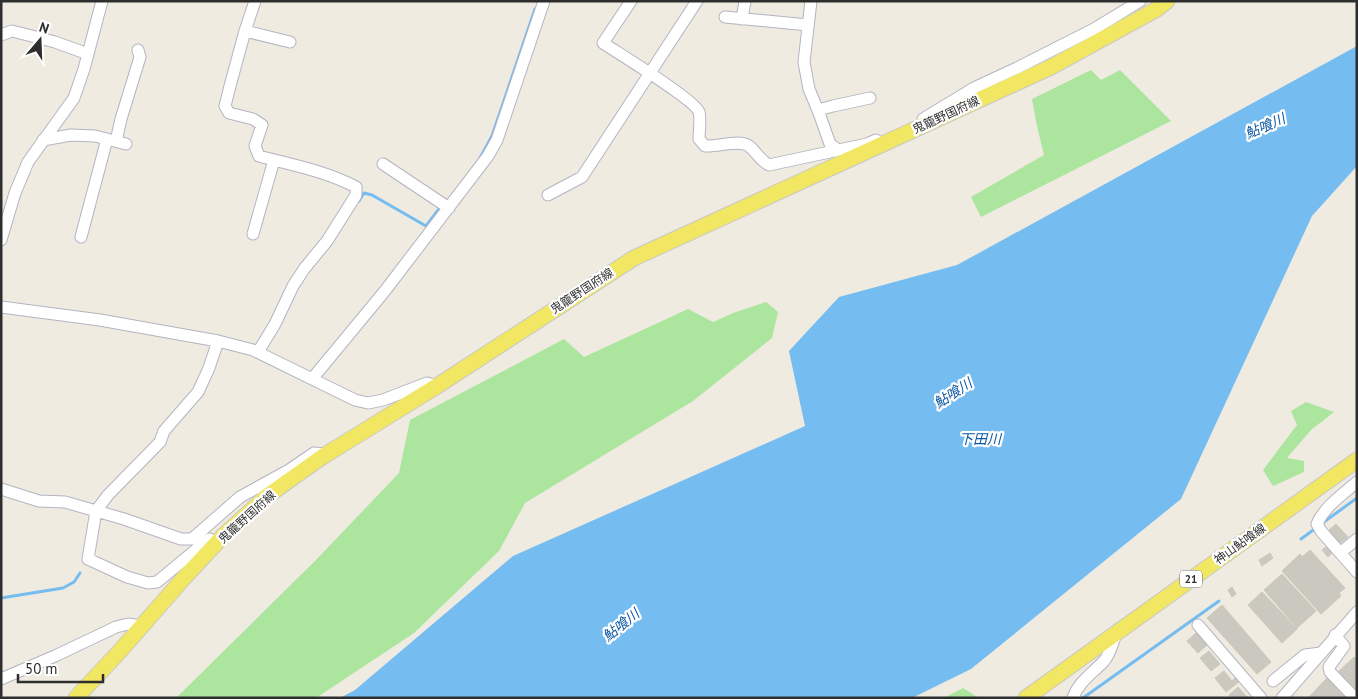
<svg xmlns="http://www.w3.org/2000/svg" width="1358" height="699" viewBox="0 0 1358 699" font-family="'PT Sans','Noto Sans JP',sans-serif">
  <rect width="100%" height="100%" fill="#efebe1"/>
  <path fill="#abe59e" d="M 1091,70 L 1101,80 L 1120,70 L 1171,121 L 981,217 L 971,197 L 1044,155 L 1037,126 L 1032,99 Z
    M 766,302 L 778,312 L 772,338 L 693,401 L 525,503 L 499,551 L 414,633 L 316,698 L 176,698 L 315,561 L 399,473 L 410,420 L 564,339 L 584,357 L 688,309 L 713,322 L 733,313 Z
    M 1306,402 L 1334,412 L 1311,430 L 1287,458 L 1304,461 L 1304,472 L 1273,486 L 1263,470 L 1297,425 L 1291,411 Z
    M 963,688 L 979,698 L 944,698 Z"/>
  <path fill="#75bcf0" d="M 1357,46 L 1357,166 L 1312,216 L 1181,499 L 971,669 L 912,698 L 340,698 L 355,690 L 513,556 L 805,426 L 789,351 L 839,297 L 957,265 Z"/>
  <g fill="none" stroke-linecap="round" stroke-linejoin="round">
    <path stroke="#75bcf0" stroke-width="3" d="M 480,158 L 492,136 L 535,9
      M 359,201 L 364,193 L 372,195 L 426,226 L 439,209
      M 1321,524 L 1357,498
      M 1301,539 L 1316,528
      M 1,598 L 63,588 L 74,582 L 80,573
      M 1083,698 L 1219,601"/>
  </g>
  <path fill="#cbc9bf" stroke="#cbc8ba" d="M 1336,524 L 1348,537 L 1339,544 L 1328,531 Z
    M 1327,546 L 1333,552 L 1328,557 L 1322,550 Z
    M 1310,550 L 1345,588 L 1339,593 L 1341,596 L 1321,614 L 1282,571 L 1300,554 L 1302,557 Z
    M 1270,553 L 1273,558 L 1262,566 L 1259,560 Z
    M 1282,574 L 1316,611 L 1297,628 L 1264,590 Z
    M 1232,587 L 1236,594 L 1232,597 L 1228,590 Z
    M 1262,592 L 1297,629 L 1282,643 L 1248,605 Z
    M 1222,605 L 1271,662 L 1257,674 L 1207,618 Z
    M 1196,633 L 1207,645 L 1198,653 L 1187,641 Z
    M 1209,651 L 1220,664 L 1211,671 L 1200,658 Z
    M 1354,657 L 1357,660 L 1357,693 L 1337,673 Z
    M 1224,671 L 1232,681 L 1236,677 L 1240,681 L 1226,692 L 1215,678 Z
    M 1327,678 L 1347,698 L 1308,698 Z
    M 1238,687 L 1248,698 L 1231,698 L 1229,695 Z"/>
  <g fill="none" stroke-linecap="round" stroke-linejoin="round">
    <defs>
      <path id="minor" d="M 255,1 L 245,31 L 230,86 L 225,106 L 229,113 L 253,119 L 262,125 L 255,146 L 259,156 C 292,165 326,171 356,187 L 356,195 L 327,241 L 304,269 L 293,286 L 275,324 L 258,352
        M 631,1 L 603,43 C 618,53 695,100 699,112 C 701,118 699,132 699,139 L 705,146 C 718,147 739,139 749,146 C 757,152 758,159 769,165 L 867,144 L 876,140
        M 811,1 L 804,62 L 809,89 L 819,113 L 830,144 L 838,150
        M 725,17 L 808,25
        M 742,19 L 745,1
        M 245,31 L 290,42
        M 1,35 L 12,31 L 55,42 L 88,54
        M 818,110 L 833,106 L 870,98
        M 923,119 L 974,88 L 1017,68 L 1094,29 L 1140,1
        M 43,140 L 71,135 L 95,136 L 126,144
        M 116,141 L 121,119 L 140,57 L 138,50
        M 383,164 L 449,208
        M 548,195 L 582,177 L 697,1
        M 253,234 L 274,160
        M 81,237 L 107,139
        M 1,240 L 15,193 L 28,162 L 74,98 L 84,69 L 102,1
        M 1,307 L 100,320 L 218,341 L 253,350 L 355,400 L 368,403 L 383,400 L 427,383 L 437,386
        M 218,341 L 209,368 L 198,392 L 164,431 L 160,442 L 108,495 L 96,511 L 88,559 L 127,577 L 148,583 L 157,582 L 209,539 L 219,542
        M 312,379 L 384,292 L 488,156 L 497,140 L 544,1
        M 1357,482 C 1343,494 1324,507 1317,524 L 1321,531 L 1357,572
        M 1,489 L 39,501 L 65,502 L 124,519 L 181,539 L 192,539 L 240,497 L 289,470 L 314,453 L 326,454
        M 1340,553 L 1357,539
        M 1198,625 L 1261,698
        M 1335,635 L 1344,646 L 1329,667 L 1330,672 L 1355,698
        M 1,679 L 55,656 L 116,627 L 128,624 L 141,626
        M 1273,681 L 1305,655 L 1321,653
        M 1073,698 C 1078,682 1093,673 1104,661 C 1110,655 1113,641 1117,632
        M 1282,698 L 1357,612"/>
      <path id="major" d="M 76,698 L 120,651 L 183,579 L 223,536 L 267,496 L 322,457 L 437,386 L 634,258 L 1051,67 L 1157,9 L 1167,1
        M 1026,698 L 1357,460"/>
    </defs>
    <use href="#minor" stroke="#b4b4c1" stroke-width="13"/>
    <use href="#major" stroke="#c9c9c9" stroke-width="17"/>
    <use href="#minor" stroke="#fff" stroke-width="11"/>
    <use href="#major" stroke="#f2e762" stroke-width="15"/>
  </g>
  <g text-anchor="middle" stroke-width="4.5" stroke-linejoin="round" paint-order="stroke">
    <rect fill="#fff" stroke="#6d6d6d" stroke-width="1" x="1180" y="570.5" width="22" height="17" rx="4"/>
    <g font-size="11" font-weight="bold" fill="#2e2e2e">
      <text x="1191" y="583">21</text>
    </g>
    <g font-size="12" fill="#2e2e2e" stroke="#fff">
      <text transform="translate(946 115) rotate(-25)" y="4">鬼籠野国府線</text>
      <text transform="translate(582 291) rotate(-33)" y="4">鬼籠野国府線</text>
      <text transform="translate(247 517) rotate(-42)" y="4">鬼籠野国府線</text>
      <text transform="translate(1240 544) rotate(-36)" y="4">神山鮎喰線</text>
    </g>
    <g font-size="14" font-style="italic" fill="#0d58a3" stroke="#fff">
      <text transform="translate(1265 126) rotate(-24)" y="5">鮎喰川</text>
      <text transform="translate(953 393) rotate(-33)" y="5">鮎喰川</text>
      <text x="980" y="444">下田川</text>
      <text transform="translate(621 625) rotate(-39)" y="5">鮎喰川</text>
    </g>
  </g>
  <rect width="1358" height="699" fill="none" stroke="#2e2e2e" stroke-width="5"/>
  <g transform="translate(40 40) rotate(19)" stroke="#ffffff" stroke-width="4" paint-order="stroke">
  <path d="M0-4L9 19L0 12L-9 19Z" fill="#2e2e2e"/>
  <text y="-8" font-size="14" font-weight="bold" text-anchor="middle" fill="#2e2e2e">N</text>
  </g>
  <path d="M18 674v8h85v-8" fill="none" stroke="#2e2e2e" stroke-width="2.5"/>
  <text x="25" y="674" font-size="15" fill="#2e2e2e" stroke="#ffffff" stroke-width="4" paint-order="stroke">50 m</text>
</svg>
